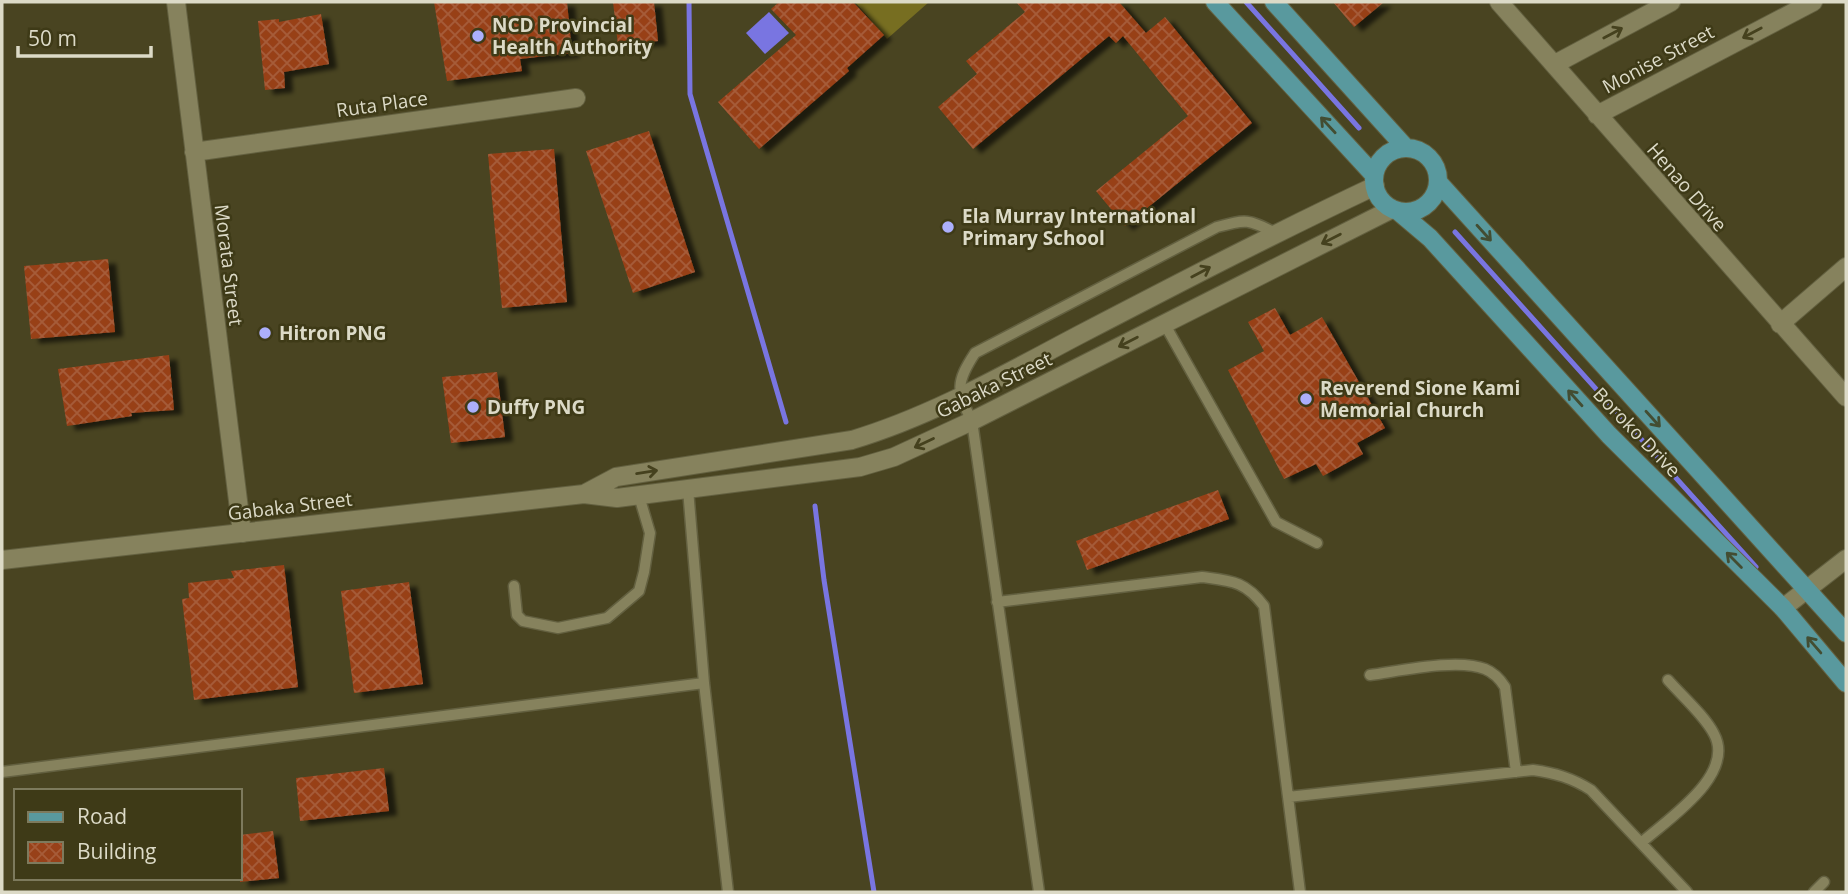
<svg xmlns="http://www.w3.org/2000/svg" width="1848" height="894" viewBox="0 0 1848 894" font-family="'Open Sans',sans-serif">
  <defs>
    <pattern id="building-cross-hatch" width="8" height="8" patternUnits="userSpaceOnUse" patternTransform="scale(1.75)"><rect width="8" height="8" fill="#984119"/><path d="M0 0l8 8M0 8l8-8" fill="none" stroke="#a65c39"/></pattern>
    <filter id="shadow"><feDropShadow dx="8" dy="4.5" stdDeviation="2" flood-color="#0009"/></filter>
  </defs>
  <rect width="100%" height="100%" fill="#494421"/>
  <path fill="#776e21" d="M 855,2 L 929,2 L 887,39 Z"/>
  <path fill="#7975e1" d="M 769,12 L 789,33 L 765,54 L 746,33 Z"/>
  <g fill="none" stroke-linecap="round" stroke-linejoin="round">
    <path stroke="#7975e1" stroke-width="5" d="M 689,2 L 690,94 L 786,422
      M 1246,2 L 1359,128
      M 1455,232 L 1756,567
      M 815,506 L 824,580 L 874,892"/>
  </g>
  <path fill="url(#building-cross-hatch)" filter="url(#shadow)" d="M 434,2 L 567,2 L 572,53 L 520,59 L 522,71 L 447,81 Z
    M 613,2 L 654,2 L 658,41 L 618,45 Z
    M 779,2 L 853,2 L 884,35 L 847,68 L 849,71 L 759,149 L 718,102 L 796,35 L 771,9 Z
    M 1016,2 L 1119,2 L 1146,33 L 1165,17 L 1252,123 L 1125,226 L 1096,191 L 1188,116 L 1123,36 L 1116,43 L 1109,36 L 973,149 L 938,107 L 977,74 L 966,61 L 1025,12 Z
    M 1333,2 L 1384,2 L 1354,27 Z
    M 321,14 L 329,64 L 284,72 L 285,88 L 265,90 L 258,21 L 279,19 L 279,22 Z
    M 649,131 L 695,272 L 633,293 L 586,151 Z
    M 554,149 L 567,302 L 502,308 L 488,154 Z
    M 108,259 L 115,332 L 31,339 L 24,266 Z
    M 1275,308 L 1290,335 L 1322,317 L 1385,428 L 1357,443 L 1363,454 L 1323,476 L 1316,464 L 1284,479 L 1228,370 L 1264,351 L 1248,322 Z
    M 169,355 L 174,410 L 131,413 L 132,416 L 67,426 L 58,369 Z
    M 497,372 L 505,437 L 451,443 L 442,377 Z
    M 1218,490 L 1229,519 L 1087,570 L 1076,541 Z
    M 284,565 L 298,687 L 194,700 L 182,599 L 189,598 L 188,583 L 234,578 L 231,571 Z
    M 409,582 L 423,684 L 354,693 L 341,591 Z
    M 384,768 L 389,811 L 300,821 L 296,778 Z
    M 273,831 L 279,878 L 240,882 L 240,835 Z"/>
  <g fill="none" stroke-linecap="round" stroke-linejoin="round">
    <defs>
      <path id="service" d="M 1164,323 L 1276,522 L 1317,543
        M 688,489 L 704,683 L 728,892
        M 514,586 L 517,615 L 523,621 L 558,628 L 607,618 L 639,591 L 644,572 L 650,533 L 639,496
        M 997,602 L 1202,577 C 1232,581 1245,581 1264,606 L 1300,892
        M 1370,675 C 1400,671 1458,658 1485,669 C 1495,673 1500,679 1505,687 L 1516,772
        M 2,772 L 704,683
        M 1288,797 L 1533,770 C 1555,773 1572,778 1591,790 L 1687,892
        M 1641,843 C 1668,819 1736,775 1714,734 C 1705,716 1682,696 1668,680
        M 1039,892 L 972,421 C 956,391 956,382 975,353 L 1217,227 C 1246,219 1249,219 1275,233
        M 1814,892 L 1824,882"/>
      <path id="minor" d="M 176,2 L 242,533
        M 1499,2 L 1846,397
        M 1555,64 L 1671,2
        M 1597,115 L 1813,2
        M 194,152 L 576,98
        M 1780,324 L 1846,267
        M 1783,608 L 1846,559"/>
      <path id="tertiary" d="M 584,494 L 616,477 L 852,440 C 932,416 1005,374 1079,335 C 1177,284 1275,233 1375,186
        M 2,560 L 584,494 L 617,498 L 860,467 L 894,457 L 972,421 L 1392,209"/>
      <path id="primary" d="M 1215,2 L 1374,175
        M 1274,2 L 1406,148
        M1374 180a32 32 0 1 1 64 0a32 32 0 1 1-64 0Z
        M 1438,182 L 1846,633
        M 1398,211 L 1430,238 L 1609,435 L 1783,608 L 1846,683"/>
    </defs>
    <use href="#service" stroke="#636040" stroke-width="13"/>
    <use href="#minor" stroke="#636040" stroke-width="20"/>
    <use href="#tertiary" stroke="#636040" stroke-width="20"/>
    <use href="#primary" stroke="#636040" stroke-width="20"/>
    <use href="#service" stroke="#86825d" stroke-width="10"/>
    <use href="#minor" stroke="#86825d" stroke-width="18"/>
    <use href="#tertiary" stroke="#86825d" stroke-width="18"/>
    <use href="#primary" stroke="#59999e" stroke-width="18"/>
  </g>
  <defs><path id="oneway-shaft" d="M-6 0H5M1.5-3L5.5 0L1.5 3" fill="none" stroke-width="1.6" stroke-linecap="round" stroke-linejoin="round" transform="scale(1.75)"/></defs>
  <g stroke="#45411e">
    <use href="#oneway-shaft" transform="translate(1613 33) rotate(-28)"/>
    <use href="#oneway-shaft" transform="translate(1752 33) rotate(152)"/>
    <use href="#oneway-shaft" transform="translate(1331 239) rotate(153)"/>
    <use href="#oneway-shaft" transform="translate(1201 272) rotate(-28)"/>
    <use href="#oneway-shaft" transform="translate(1128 342) rotate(153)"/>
    <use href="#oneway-shaft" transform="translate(924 443) rotate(155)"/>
    <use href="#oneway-shaft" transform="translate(647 472) rotate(-9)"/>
  </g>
  <g stroke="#434d32">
    <use href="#oneway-shaft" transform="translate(1328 125) rotate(-133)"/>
    <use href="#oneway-shaft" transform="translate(1484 233) rotate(48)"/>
    <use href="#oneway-shaft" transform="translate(1575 398) rotate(-132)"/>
    <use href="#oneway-shaft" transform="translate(1653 419) rotate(48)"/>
    <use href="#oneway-shaft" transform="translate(1734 560) rotate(-135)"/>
    <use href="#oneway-shaft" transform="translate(1814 645) rotate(-131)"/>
  </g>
  <g fill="#acaffb" stroke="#3e3a17" stroke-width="2.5">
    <circle cx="478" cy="36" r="7"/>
    <circle cx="948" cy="227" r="7"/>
    <circle cx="265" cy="333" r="7"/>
    <circle cx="1306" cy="399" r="7"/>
    <circle cx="473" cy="407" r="7"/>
  </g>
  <g text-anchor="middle" stroke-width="5" stroke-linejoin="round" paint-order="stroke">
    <g font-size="19" font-weight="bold" fill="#dcdac7" stroke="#3e3a17" text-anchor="start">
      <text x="492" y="32">NCD Provincial<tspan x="492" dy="22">Health Authority</tspan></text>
      <text x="962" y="223">Ela Murray International<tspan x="962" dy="22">Primary School</tspan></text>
      <text x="279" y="340">Hitron PNG</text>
      <text x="1320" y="395">Reverend Sione Kami<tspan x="1320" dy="22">Memorial Church</tspan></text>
      <text x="487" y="414">Duffy PNG</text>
    </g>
    <g font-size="19" fill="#dcdac7" stroke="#3e3a17">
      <text transform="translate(1658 59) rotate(-28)" y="7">Monise Street</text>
      <text transform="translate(382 104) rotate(-8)" y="7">Ruta Place</text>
      <text transform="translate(1687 187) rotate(49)" y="7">Henao Drive</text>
      <text transform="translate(229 265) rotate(83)" y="7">Morata Street</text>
      <text transform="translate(994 385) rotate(-26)" y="7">Gabaka Street</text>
      <text transform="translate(1637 432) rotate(46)" y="7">Boroko Drive</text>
      <text transform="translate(290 506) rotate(-7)" y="7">Gabaka Street</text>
    </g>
  </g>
  <rect width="1848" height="894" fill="none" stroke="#dcdac7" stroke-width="7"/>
  <rect x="14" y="789" width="228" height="91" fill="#3e3a17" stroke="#7d7a5d" stroke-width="2"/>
  <rect x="28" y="812" width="35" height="10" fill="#59999e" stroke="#7d7a5d" stroke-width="2"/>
  <text x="77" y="824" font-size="21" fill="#dcdac7">Road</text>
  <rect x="28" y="842" width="35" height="21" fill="url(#building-cross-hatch)" stroke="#7d7a5d" stroke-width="2"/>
  <text x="77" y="859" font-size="21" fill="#dcdac7">Building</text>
  <path d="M18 46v10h133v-10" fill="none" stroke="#dcdac7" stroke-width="3.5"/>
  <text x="28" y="46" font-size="21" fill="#dcdac7" stroke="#3e3a17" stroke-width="5" paint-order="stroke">50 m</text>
</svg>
